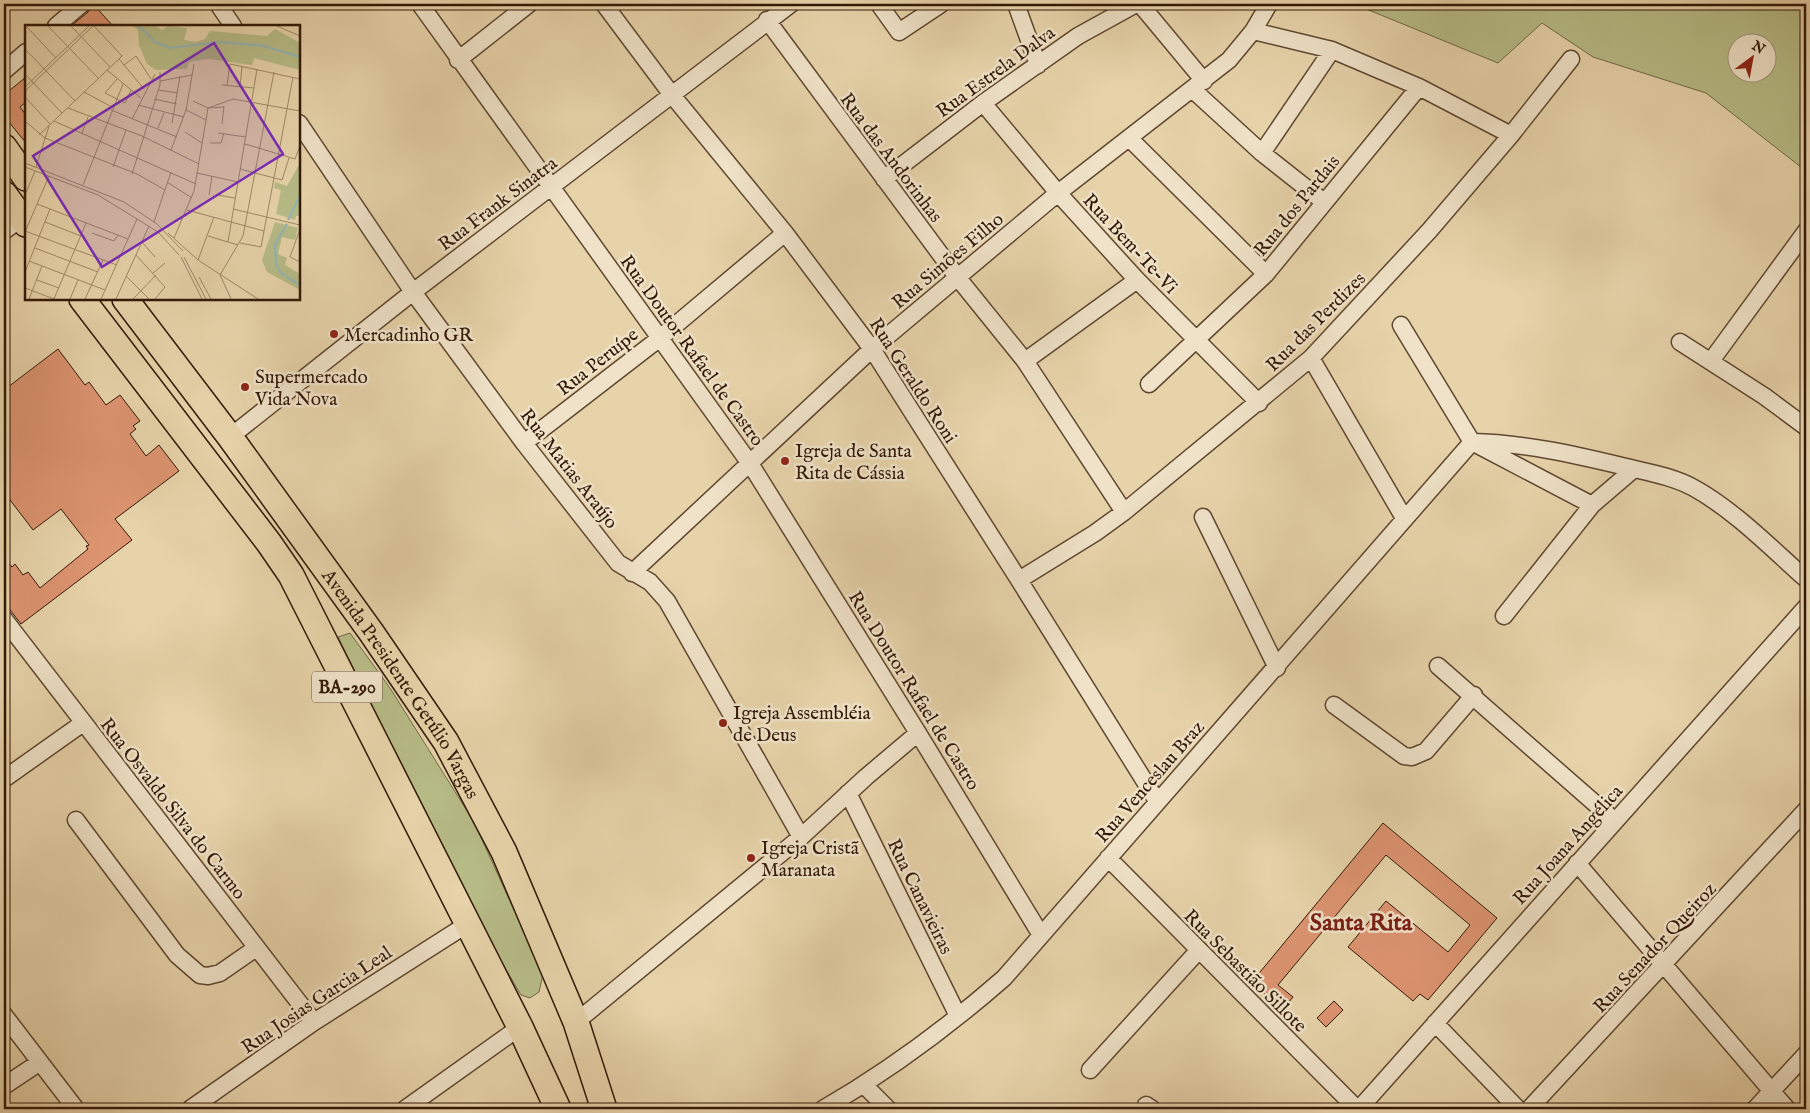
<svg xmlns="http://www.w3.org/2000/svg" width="1810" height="1113" viewBox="0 0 1810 1113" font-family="'IM FELL English',serif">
  <rect width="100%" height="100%" fill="#e7d3aa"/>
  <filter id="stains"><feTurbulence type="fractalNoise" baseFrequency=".004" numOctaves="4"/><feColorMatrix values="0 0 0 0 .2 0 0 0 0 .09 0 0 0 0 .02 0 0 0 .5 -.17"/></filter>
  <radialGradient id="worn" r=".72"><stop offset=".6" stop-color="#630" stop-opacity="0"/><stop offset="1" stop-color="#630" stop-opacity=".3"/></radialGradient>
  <path fill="#b7bc87" stroke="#746a47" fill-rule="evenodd" d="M 1354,4 L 1806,4 L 1806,171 L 1706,93 L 1593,57 L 1542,23 L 1498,63 ZM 1738,42 L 1768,42 L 1768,72 L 1738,72 Z
    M 350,633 L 390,688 L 474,822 L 543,974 L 539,992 L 530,998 L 521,995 L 481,927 L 338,637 Z"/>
  <path fill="#dd9471" stroke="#321907" d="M 92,4 L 93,4 L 113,26 L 71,26 L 88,12 Z
    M 26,77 L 26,102 L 20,107 L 26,115 L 26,143 L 4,116 L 4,95 Z
    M 58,349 L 85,385 L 89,382 L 106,405 L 120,395 L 140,421 L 133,426 L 136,429 L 130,434 L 146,456 L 159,445 L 179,471 L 115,519 L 132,540 L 21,624 L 4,602 L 4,557 L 12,567 L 15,564 L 23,575 L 28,572 L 40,588 L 88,549 L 86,546 L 89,545 L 61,509 L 33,530 L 4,492 L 4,390 Z
    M 1383,823 L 1497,918 L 1428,1000 L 1420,994 L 1413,1001 L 1348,947 L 1386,901 L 1448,952 L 1470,925 L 1386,855 L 1278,985 L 1293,997 L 1283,1009 L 1251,983 Z
    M 1334,1001 L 1343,1010 L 1326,1027 L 1317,1018 Z"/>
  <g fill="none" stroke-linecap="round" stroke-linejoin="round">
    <defs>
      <path id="street" d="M 218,4 L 233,26
        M 420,4 L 751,465 L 918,733 L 1041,935
        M 604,4 L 672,95 L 785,233 L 872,349 L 1019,580 L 1157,801
        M 879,4 L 899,32 L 941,4
        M 1016,4 L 1038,65
        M 1140,4 L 1204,81
        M 767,20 L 958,278 L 1025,361 L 1124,512
        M 56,26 L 82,4
        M 1253,31 L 1332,50 L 1419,87 L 1511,135
        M 458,60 L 529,4
        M 4,71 L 26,52
        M 1192,89 L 1262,153 L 1324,202
        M 983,103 L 1058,193 L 1137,280 L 1259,403
        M 299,123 L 413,292 L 524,443 L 618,563 L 650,582 L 667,601 L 801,837
        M 1129,138 L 1266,274
        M 1262,153 L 1332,50
        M 884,179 L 983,103 L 1078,36 L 1136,4
        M 4,231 L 22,218
        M 1401,325 L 1472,442 L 1592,505
        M 1680,342 L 1764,396 L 1806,427
        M 1311,358 L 1404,518
        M 1025,361 L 1137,280
        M 1711,361 L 1806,231
        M 1149,384 L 1266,274 L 1419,87
        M 230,437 L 413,292 L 791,4
        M 1472,442 C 1523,443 1572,454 1622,466 C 1646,472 1672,476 1694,488 C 1734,510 1772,549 1806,579
        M 524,443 L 660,338 L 785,233
        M 1203,517 L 1277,668
        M 632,573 L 872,349 L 1058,193 L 1229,60 L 1253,31 L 1269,4
        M 1019,580 L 1095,533 L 1124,512 L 1311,358 L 1429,231 L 1511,135 L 1571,59
        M 1504,616 L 1592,505 L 1634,469
        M 4,619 L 314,1022
        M 1438,666 L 1615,821
        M 1334,705 L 1404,756 L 1412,757 L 1426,751 L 1474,695
        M 4,779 L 83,723
        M 848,793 L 958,1016
        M 76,820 L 177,955 L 200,975 L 208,976 L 220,973 L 256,948
        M 1108,858 L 1357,1109
        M 1577,863 L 1787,1109
        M 4,1015 L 76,1109
        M 576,1022 L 801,837 L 866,777 L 918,733
        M 1435,1023 L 1518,1109
        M 1090,1070 L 1198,951
        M 864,1085 L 888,1109
        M 4,1086 L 40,1062
        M 1146,1105 L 1152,1109
        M 190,1109 L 314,1022 L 466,925
        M 405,1109 L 520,1027
        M 823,1109 C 887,1072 948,1027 1004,978 L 1472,442
        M 1359,1109 L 1806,607
        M 1529,1109 L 1806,810
        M 1755,1109 L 1806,1054"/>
      <g id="primary">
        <path d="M 4,147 L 26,178"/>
        <path d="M 4,194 L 26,224"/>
        <path d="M 82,299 L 269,543 L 291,575 L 520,1027 L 558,1109"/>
        <path id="s1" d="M 125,299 L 230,437 L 371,632 L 446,742 L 504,852 L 576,1022 L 604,1109"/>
      </g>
    </defs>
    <use href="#street" stroke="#5f4830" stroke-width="19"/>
    <use href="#primary" stroke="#321907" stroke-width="28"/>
    <use href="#street" stroke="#efe2c8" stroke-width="16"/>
    <use href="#primary" stroke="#e7d3aa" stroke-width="25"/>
  </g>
  <g fill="#8f2418" stroke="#efe2c8" stroke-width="2">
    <circle cx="334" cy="334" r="5"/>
    <circle cx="245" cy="387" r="5"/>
    <circle cx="785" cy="461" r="5"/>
    <circle cx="723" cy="723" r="5"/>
    <circle cx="751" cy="858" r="5"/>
  </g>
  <g text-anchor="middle" stroke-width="5" stroke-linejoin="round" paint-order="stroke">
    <rect fill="#efe2c8" stroke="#6b5541" stroke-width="1" x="312" y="671.5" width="70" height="31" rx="4"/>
    <g font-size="18" font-weight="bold" fill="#321907">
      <text x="347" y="693">BA-290</text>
    </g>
    <g font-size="19" fill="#321907" stroke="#efe2c8">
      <text transform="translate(995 71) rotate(-36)" y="7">Rua Estrela Dalva</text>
      <text transform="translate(892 157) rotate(53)" y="7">Rua das Andorinhas</text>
      <text transform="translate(497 203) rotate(-37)" y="7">Rua Frank Sinatra</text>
      <text transform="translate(1296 205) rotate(-51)" y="7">Rua dos Pardais</text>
      <text transform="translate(1131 243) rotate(47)" y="7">Rua Bem-Te-Vi</text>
      <text transform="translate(947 260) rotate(-40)" y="7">Rua Simões Filho</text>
      <text transform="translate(1315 321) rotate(-45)" y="7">Rua das Perdizes</text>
      <text transform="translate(693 350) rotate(54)" y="7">Rua Doutor Rafael de Castro</text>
      <text transform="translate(597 361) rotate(-38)" y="7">Rua Peruípe</text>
      <text transform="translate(914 380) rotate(57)" y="7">Rua Geraldo Roni</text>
      <text transform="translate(570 468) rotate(52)" y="7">Rua Matias Araújo</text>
      <text dy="7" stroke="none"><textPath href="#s1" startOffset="474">Avenida Presidente Getúlio Vargas</textPath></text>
      <text transform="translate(915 690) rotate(58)" y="7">Rua Doutor Rafael de Castro</text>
      <text transform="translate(1149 781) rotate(-49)" y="7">Rua Venceslau Braz</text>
      <text transform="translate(174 808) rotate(52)" y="7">Rua Osvaldo Silva do Carmo</text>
      <text transform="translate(1567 844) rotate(-48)" y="7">Rua Joana Angélica</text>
      <text transform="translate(921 896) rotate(64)" y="7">Rua Canavieiras</text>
      <text transform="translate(1654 947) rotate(-47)" y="7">Rua Senador Queiroz</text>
      <text transform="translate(1246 970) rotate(45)" y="7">Rua Sebastião Sillote</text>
      <text transform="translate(316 999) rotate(-34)" y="7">Rua Josias Garcia Leal</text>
    </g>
    <g font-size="19" fill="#321907" stroke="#efe2c8" text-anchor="start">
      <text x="344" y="341">Mercadinho GR</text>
      <text x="255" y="383">Supermercado<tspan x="255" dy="22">Vida Nova</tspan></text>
      <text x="795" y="457">Igreja de Santa<tspan x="795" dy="22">Rita de Cássia</tspan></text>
      <text x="733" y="719">Igreja Assembléia<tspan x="733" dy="22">de Deus</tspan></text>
      <text x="761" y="854">Igreja Cristã<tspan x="761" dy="22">Maranata</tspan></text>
    </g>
    <g font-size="24" font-weight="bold" fill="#7a1f14" stroke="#efe2c8">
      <text x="1361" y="930">Santa Rita</text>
    </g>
  </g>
  <g transform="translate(25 25)">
    <rect width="275" height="275" fill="#e7d3aa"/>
    <path d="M 107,1 L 131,1 L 137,5 L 143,1 L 162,3 L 159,15 L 171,17 L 180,14 L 185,6 L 242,11 L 250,4 L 275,18 L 275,45 L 229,33 L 227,40 L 184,34 L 164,37 L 162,44 L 131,45 L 122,39 L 114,20 L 113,5 ZM 275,138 L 275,191 L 271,191 L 270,195 L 251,189 L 256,165 L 249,163 L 250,157 L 262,161 ZM 250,197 L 273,203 L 270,215 L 257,212 L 253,229 L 262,233 L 260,240 L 275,249 L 275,265 L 242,247 L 237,235 Z" fill="#b7bc87"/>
    <path fill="none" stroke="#98b6b0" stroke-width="2.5" d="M 114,1 L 130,17 L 145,23 L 195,17 L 239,21 L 275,32M 263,195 L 275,171M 262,199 L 250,219 L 251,239 L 256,248 L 275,260"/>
    <path fill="none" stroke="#9f8969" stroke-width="1" d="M 1,1 L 31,33M 23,1 L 73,53M 46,1 L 85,42M 252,1 L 275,11M 0,24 L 50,76M 94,34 L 119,64M 99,40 L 111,31 L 126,54M 82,45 L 116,73M 0,49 L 37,88M 92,54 L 80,68 L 100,78 L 106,65M 135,56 L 167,50M 197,60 L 229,63M 202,60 L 205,39 L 275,54M 215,61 L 217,42M 0,62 L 64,1M 133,65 L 153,68M 0,66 L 68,1M 59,67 L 87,82M 0,72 L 25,99M 129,74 L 152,79M 168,76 L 183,83 L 199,82M 113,80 L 159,92M 43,83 L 117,111 L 174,139M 183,83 L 208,74 L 275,86M 86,85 L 152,112M 161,85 L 181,95M 107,94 L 130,49M 0,96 L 20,113 L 112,149 L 140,165M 29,96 L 171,159M 147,98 L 155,51M 197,99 L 199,81M 133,103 L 139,88M 160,107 L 177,118M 57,108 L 63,92M 193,108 L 221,112M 14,110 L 97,31 L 69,1M 185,118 L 196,118 L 199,108M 220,119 L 270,134 L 275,121M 146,125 L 161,85 L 169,39M 0,138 L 99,177 L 132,199 L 158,226M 0,142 L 73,170 L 133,207 L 154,230M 11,142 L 24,101M 88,142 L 101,105M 215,144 L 257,155 L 264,133M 172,148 L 213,157M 107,149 L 135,60 L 135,47M 142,157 L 167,173M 58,160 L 98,59M 0,170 L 10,146M 184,170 L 187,151M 192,170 L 210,173M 12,179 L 103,214M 208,184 L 275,200M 162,185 L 239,206M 20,197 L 56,211M 129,197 L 146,147M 275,204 L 265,232 L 275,237M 0,206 L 92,240M 0,207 L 24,151M 67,208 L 89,216 L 93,210M 143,208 L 173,235 L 233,274M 183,211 L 213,220M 149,213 L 169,166 L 183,83M 117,217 L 130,232M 203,217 L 232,44M 215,218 L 236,222 L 268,52M 10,223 L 73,247M 111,230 L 140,262 L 130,274M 156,232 L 177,274M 159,232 L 181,274M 173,235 L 189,192M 4,236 L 80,265M 0,247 L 25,184M 128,248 L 140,238M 195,250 L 218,211 L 249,47M 195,250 L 206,274M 101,251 L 124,274M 174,252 L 186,274M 12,255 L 34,263M 0,263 L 29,274M 4,274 L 17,241M 29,274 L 61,198M 45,274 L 53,255M 60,274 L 78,235M 76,274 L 112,194M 91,274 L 124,201M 108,274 L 131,250"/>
    <path fill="#7b2cbf" fill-opacity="0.15" stroke="#7b2cbf" stroke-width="2.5" d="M 189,18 L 258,129 L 77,242 L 8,131 Z"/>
    <rect width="275" height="275" fill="none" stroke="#321907" stroke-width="2.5"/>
  </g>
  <rect width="1810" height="1113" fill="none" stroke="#e7d3aa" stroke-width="20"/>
  <rect x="5" y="5" width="1800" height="1103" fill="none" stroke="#321907" stroke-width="2.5"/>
  <rect x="10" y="10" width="1790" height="1093" fill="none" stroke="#321907"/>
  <g transform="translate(1752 58) rotate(32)"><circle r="24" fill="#efe2c8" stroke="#a3927b"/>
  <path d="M0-4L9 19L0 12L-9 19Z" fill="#8f2418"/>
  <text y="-8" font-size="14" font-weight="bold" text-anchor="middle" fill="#321907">N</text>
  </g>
  <rect width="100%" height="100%" filter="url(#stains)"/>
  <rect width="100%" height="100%" fill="url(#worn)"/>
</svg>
